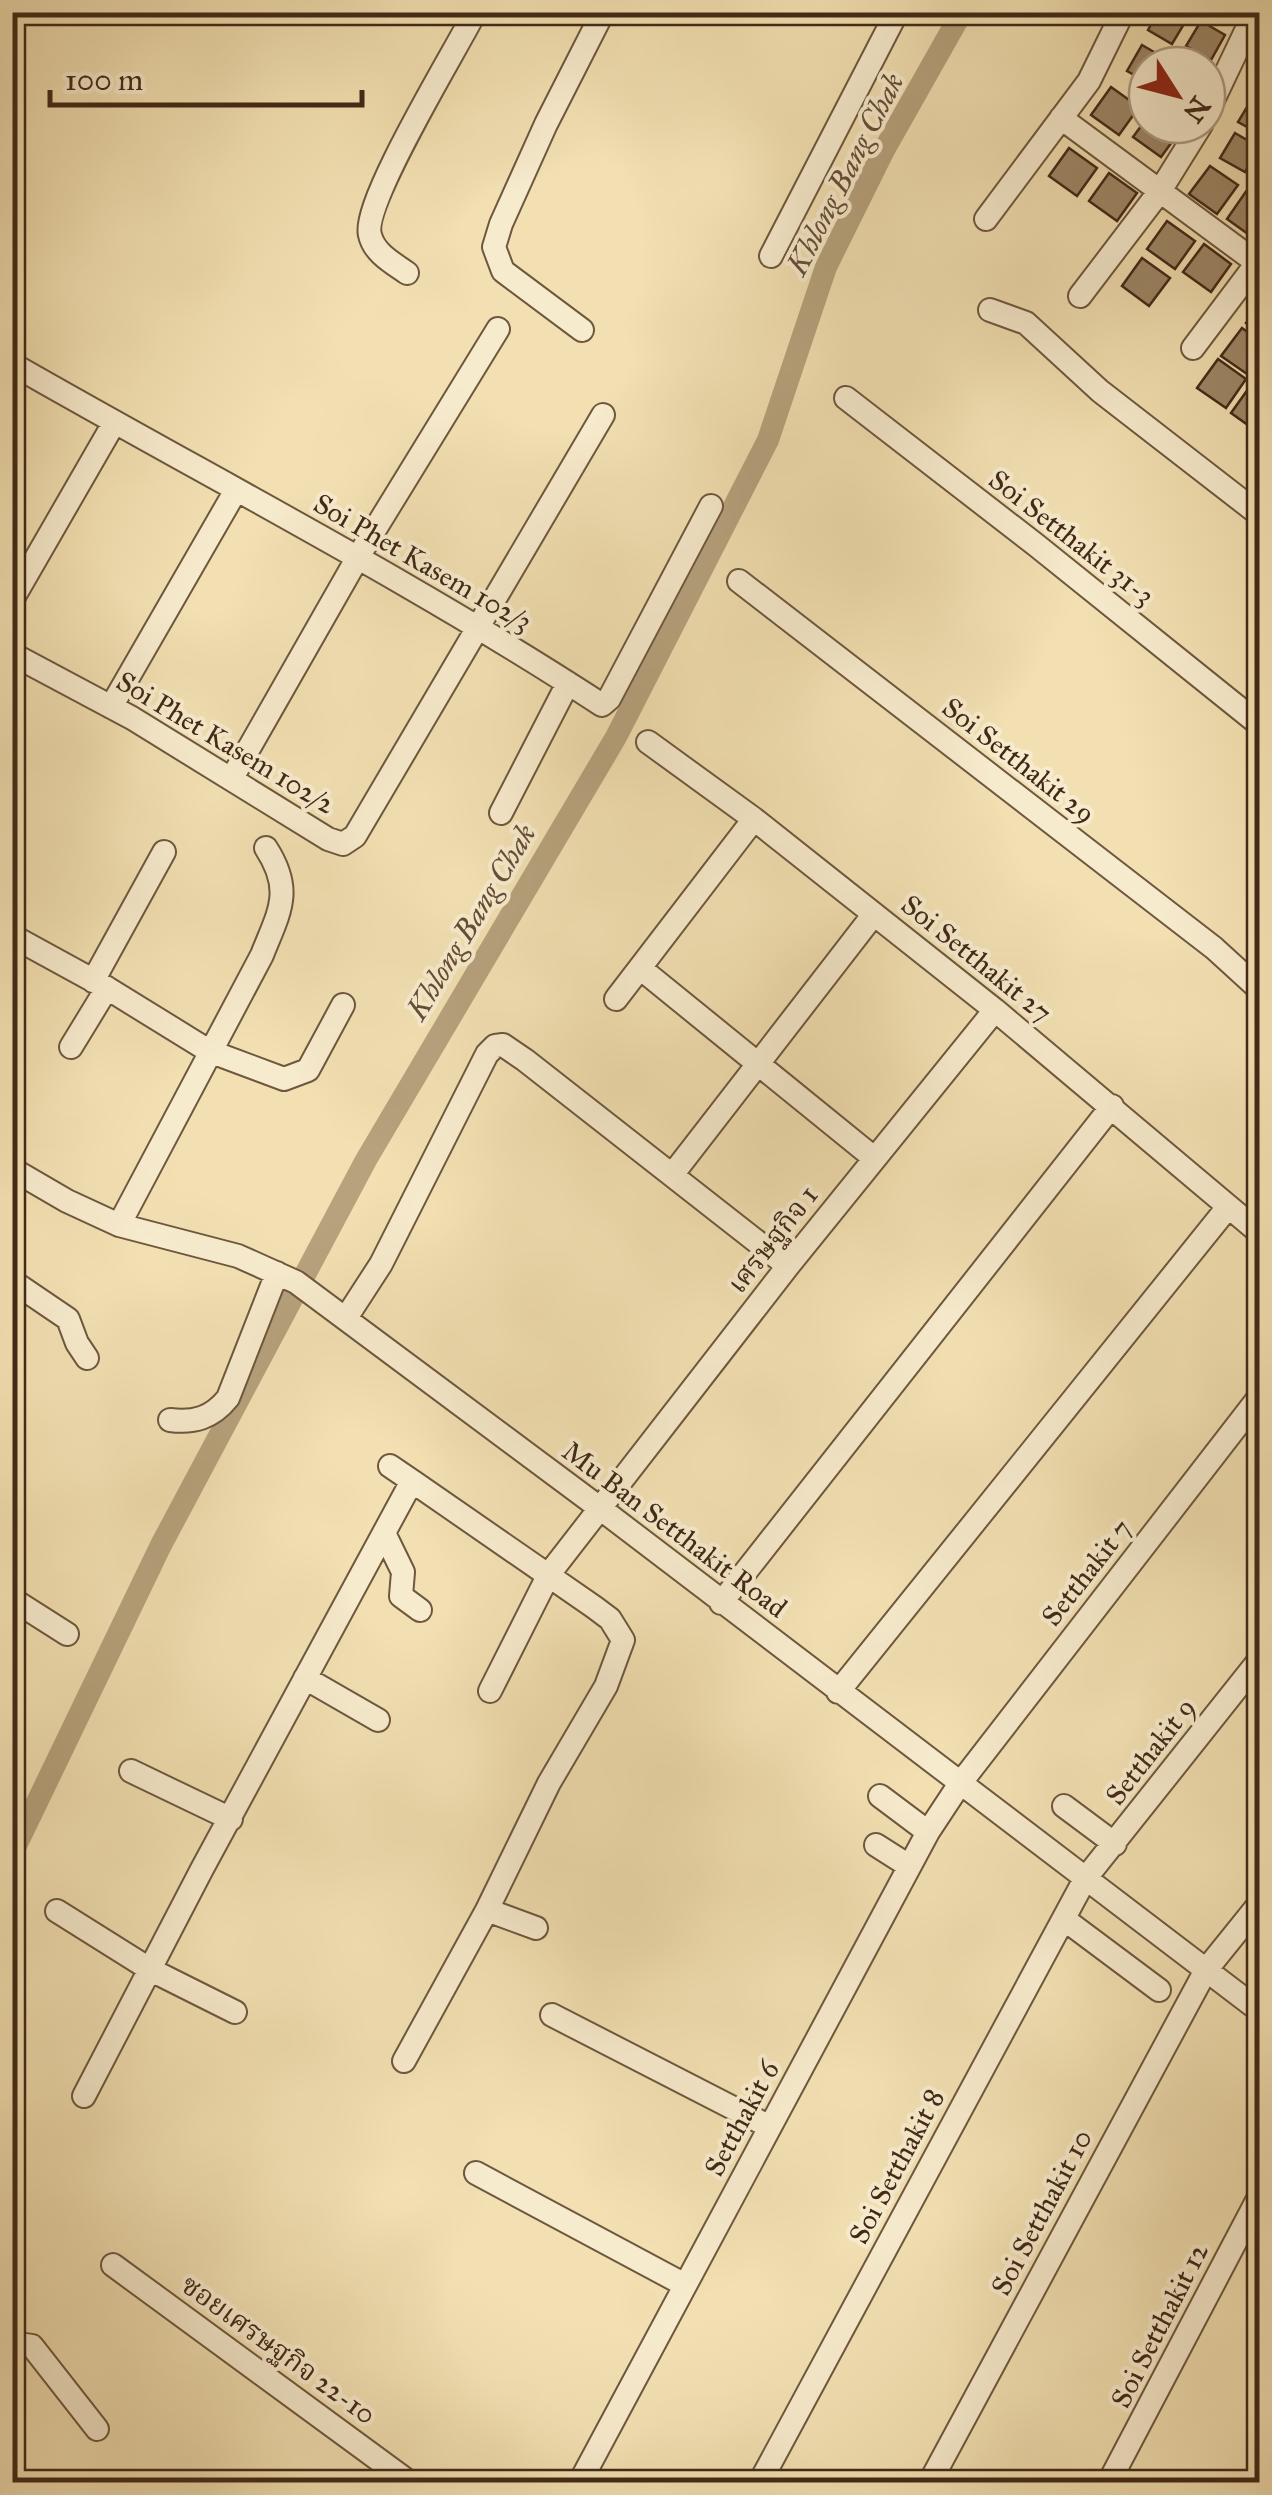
<svg xmlns="http://www.w3.org/2000/svg" width="1272" height="2495" viewBox="0 0 1272 2495" font-family="'IM FELL Great Primer','Noto Serif Thai',serif">
  <rect width="100%" height="100%" fill="#f2e0b2"/>
  <filter id="stains"><feTurbulence type="fractalNoise" baseFrequency=".002" numOctaves="4"/><feColorMatrix values="0 0 0 0 .2 0 0 0 0 .09 0 0 0 0 .02 0 0 0 .5 -.17"/></filter>
  <radialGradient id="worn" r=".72"><stop offset=".6" stop-color="#630" stop-opacity="0"/><stop offset="1" stop-color="#630" stop-opacity=".3"/></radialGradient>
  <g fill="none" stroke-linecap="round" stroke-linejoin="round">
    <path stroke="#b6a27d" stroke-width="22" d="M 12,1854 L 161,1545 L 366,1160 L 616,737 L 768,440 L 826,267 L 884,150 L 962,12"/>
  </g>
  <path fill="#9e8868" stroke="#422917" stroke-width="2.5" d="M 1158,12 L 1176,12 L 1187,19 L 1172,44 L 1148,30 Z
    M 1207,12 L 1233,12 L 1227,24 Z
    M 1201,21 L 1225,35 L 1211,60 L 1186,46 Z
    M 1142,45 L 1166,59 L 1163,65 L 1147,65 L 1147,82 L 1127,71 Z
    M 1111,87 L 1139,107 L 1119,135 L 1091,115 Z
    M 1253,97 L 1260,100 L 1260,134 L 1238,122 Z
    M 1147,118 L 1147,125 L 1177,125 L 1182,128 L 1161,157 L 1133,137 Z
    M 1235,133 L 1259,147 L 1245,172 L 1220,158 Z
    M 1069,148 L 1097,168 L 1077,196 L 1049,176 Z
    M 1210,166 L 1238,185 L 1217,214 L 1189,194 Z
    M 1109,173 L 1137,193 L 1117,221 L 1089,201 Z
    M 1247,190 L 1260,200 L 1260,232 L 1255,239 L 1227,219 Z
    M 1167,221 L 1195,241 L 1175,269 L 1147,249 Z
    M 1204,244 L 1231,264 L 1211,292 L 1183,272 Z
    M 1142,258 L 1170,278 L 1149,306 L 1122,286 Z
    M 1260,304 L 1260,333 L 1246,323 Z
    M 1242,328 L 1260,341 L 1260,362 L 1250,376 L 1221,356 Z
    M 1218,359 L 1246,379 L 1226,408 L 1197,388 Z
    M 1251,385 L 1260,391 L 1259,433 L 1231,413 Z"/>
  <g fill="none" stroke-linecap="round" stroke-linejoin="round">
    <defs>
      <path id="minor" d="M 1207,113 L 1255,12
        M 1061,118 L 1260,265
        M 986,219 L 1089,81 L 1123,12
        M 771,256 L 897,12
        M 407,273 C 393,263 374,253 370,235 C 361,204 456,50 475,12
        M 1080,296 L 1160,191 L 1201,125
        M 990,310 L 1026,323 L 1100,391 L 1260,515
        M 582,330 L 503,271 L 494,247 L 501,224 L 546,124 L 603,12
        M 1193,348 L 1260,259
        M 12,364 C 209,477 412,581 602,705 L 609,699 L 711,506
        M 846,398 L 1036,545 L 1260,725
        M 739,581 L 1214,948 L 1260,990
        M 12,600 L 114,423
        M 12,654 L 132,718 L 328,839 L 343,844 L 355,836 L 603,415
        M 111,707 L 236,490
        M 648,742 L 754,819 L 995,1010 L 1260,1233
        M 232,778 L 358,557 L 498,329
        M 501,813 L 568,683
        M 12,936 L 107,988 L 209,1051 L 284,1079 L 308,1070 L 343,1005
        M 640,968 L 874,1158
        M 93,981 L 164,852
        M 616,999 L 754,819
        M 71,1047 L 107,988
        M 12,1169 L 67,1201 L 119,1225 L 238,1256 L 296,1282 L 601,1509 L 1260,2011
        M 672,1175 L 874,914
        M 119,1225 L 262,955 C 279,912 294,891 266,848
        M 12,1281 L 68,1319 L 77,1343 L 87,1358
        M 346,1318 L 381,1264 L 487,1054 L 495,1046 L 503,1045 L 525,1060 L 788,1266
        M 170,1420 C 194,1423 212,1418 228,1398 L 277,1273
        M 385,1535 L 403,1572 L 401,1596 L 420,1610
        M 12,1599 L 67,1634
        M 721,1603 L 1112,1106
        M 305,1678 L 378,1720
        M 490,1691 L 549,1574 L 788,1266 L 995,1010
        M 838,1692 L 1228,1207
        M 131,1771 L 231,1819
        M 880,1796 L 928,1832
        M 1064,1806 L 1115,1844
        M 876,1845 L 909,1866
        M 487,1910 L 536,1928
        M 57,1911 L 151,1970 L 235,2012
        M 1064,1919 L 1159,1990
        M 552,2015 L 770,2127
        M 404,2061 L 487,1910 L 549,1783 L 606,1686 L 623,1640 L 610,1619 L 594,1607 L 412,1481
        M 84,2096 L 202,1869 L 412,1481 L 390,1466
        M 476,2173 L 685,2285
        M 113,2265 L 409,2482
        M 12,2343 L 32,2346 L 97,2429
        M 580,2482 L 928,1832 L 959,1785 L 1260,1396
        M 760,2482 L 1085,1879 L 1260,1659
        M 930,2482 L 1206,1970 L 1260,1903
        M 1109,2482 L 1260,2195"/>
    </defs>
    <use href="#minor" stroke="#6e573e" stroke-width="26"/>
    <use href="#minor" stroke="#f7ebcd" stroke-width="22"/>
  </g>
  <g text-anchor="middle" stroke-width="8" stroke-linejoin="round" paint-order="stroke">
    <g font-size="28" fill="#422917" stroke="#f7ebcd">
      <text transform="translate(1072 537) rotate(38)" y="10">Soi Setthakit 31-3</text>
      <text transform="translate(423 562) rotate(30)" y="10">Soi Phet Kasem 102/3</text>
      <text transform="translate(226 742) rotate(31)" y="10">Soi Phet Kasem 102/2</text>
      <text transform="translate(1019 760) rotate(38)" y="10">Soi Setthakit 29</text>
      <text transform="translate(977 958) rotate(39)" y="10">Soi Setthakit 27</text>
      <text transform="translate(772 1239) rotate(-52)" y="10">เศรษฐกิจ 1</text>
      <text transform="translate(675 1529) rotate(37)" y="10">Mu Ban Setthakit Road</text>
      <text transform="translate(1086 1572) rotate(-52)" y="10">Setthakit 7</text>
      <text transform="translate(1150 1751) rotate(-52)" y="10">Setthakit 9</text>
      <text transform="translate(741 2118) rotate(-62)" y="10">Setthakit 6</text>
      <text transform="translate(896 2166) rotate(-62)" y="10">Soi Setthakit 8</text>
      <text transform="translate(1041 2212) rotate(-62)" y="10">Soi Setthakit 10</text>
      <text transform="translate(1159 2325) rotate(-63)" y="10">Soi Setthakit 12</text>
      <text transform="translate(279 2349) rotate(36)" y="10">ซอยเศรษฐกิจ 22-10</text>
    </g>
    <g font-size="30" font-style="italic" fill="#654d36" stroke="#f7ebcd">
      <text transform="translate(845 174) rotate(-63)" y="10">Khlong Bang Chak</text>
      <text transform="translate(471 922) rotate(-59)" y="10">Khlong Bang Chak</text>
    </g>
  </g>
  <rect width="1272" height="2495" fill="none" stroke="#f2e0b2" stroke-width="50"/>
  <rect x="15" y="15" width="1242" height="2465" fill="none" stroke="#422917" stroke-width="5"/>
  <rect x="25" y="25" width="1222" height="2445" fill="none" stroke="#422917" stroke-width="2.5"/>
  <g transform="translate(1177 95) rotate(126)"><circle r="48" fill="#f7ebcd" stroke="#af9d84" stroke-width="2.5"/>
  <path d="M0-8L18 38L0 25L-18 38Z" fill="#8f2418"/>
  <text y="-15" font-size="28" font-weight="bold" text-anchor="middle" fill="#422917">N</text>
  </g>
  <path d="M50 90v15h312v-15" fill="none" stroke="#422917" stroke-width="5"/>
  <text x="65" y="90" font-size="30" fill="#422917" stroke="#f7ebcd" stroke-width="8" paint-order="stroke">100 m</text>
  <rect width="100%" height="100%" filter="url(#stains)"/>
  <rect width="100%" height="100%" fill="url(#worn)"/>
</svg>
